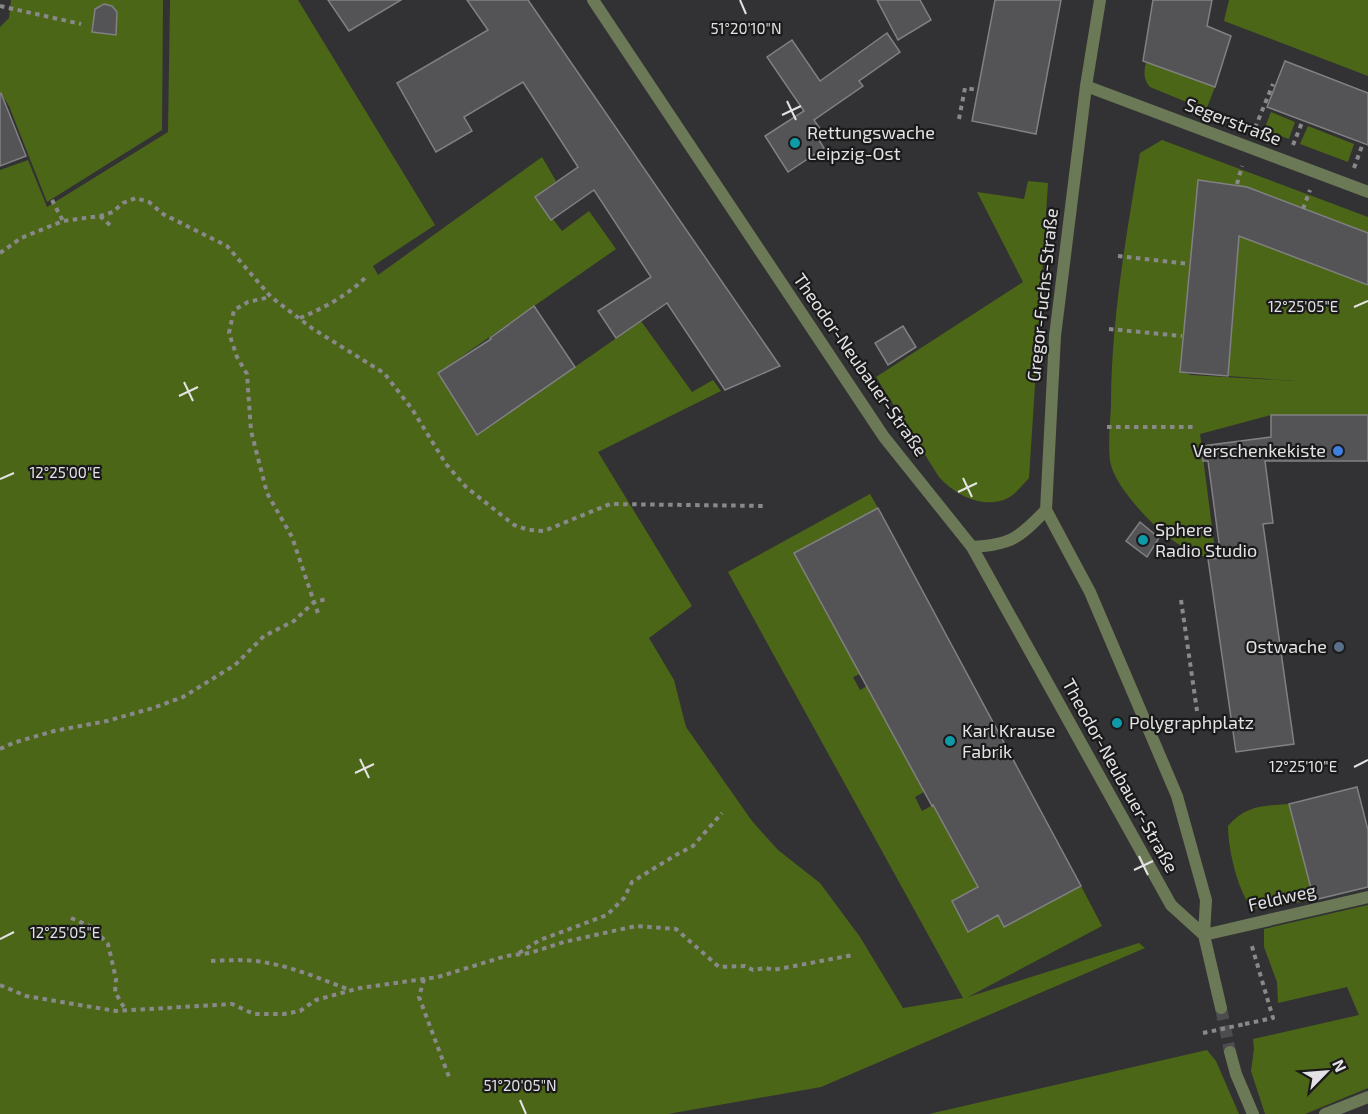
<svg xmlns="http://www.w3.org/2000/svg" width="1368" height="1114" viewBox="0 0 1368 1114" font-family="'Exo 2',sans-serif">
  <rect width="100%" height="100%" fill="#323234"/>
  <path fill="#4c6617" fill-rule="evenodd" d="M 11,0 L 163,0 L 162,130 L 47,202 L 9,106 L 0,92 L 0,27 L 9,18 Z
    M 170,0 L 298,0 L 435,225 L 373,266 L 378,275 L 542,157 L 556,181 L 535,197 L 551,220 L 553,219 L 562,231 L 589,211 L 616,249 L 438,373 L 477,435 L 641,321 L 692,392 L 713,380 L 721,391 L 598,452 L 692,606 L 649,638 L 674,680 L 686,727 L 752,821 L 778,850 L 820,883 L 860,937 L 903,1008 L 963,998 L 728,572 L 870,494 L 878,508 L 795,553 L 860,674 L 853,677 L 860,690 L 867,686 L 924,792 L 915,797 L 922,811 L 933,805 L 978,887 L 952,901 L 968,931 L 998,915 L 1005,927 L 1081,886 L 1102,926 L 968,997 L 1139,943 L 1145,948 L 821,1087 L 668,1114 L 0,1114 L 0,170 L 28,160 L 47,207 L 168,132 Z
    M 1229,0 L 1368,0 L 1368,76 L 1224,21 Z
    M 1146,62 L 1215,87 L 1206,110 L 1150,87 C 1143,79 1144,72 1146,62 Z
    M 1271,112 L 1295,122 L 1289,139 L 1264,130 Z
    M 1308,126 L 1354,144 L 1348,162 L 1300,144 Z
    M 1162,140 L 1368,217 L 1368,415 L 1271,415 L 1200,434 L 1216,558 C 1202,560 1175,543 1164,534 C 1146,518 1114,485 1110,461 C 1108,444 1110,424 1111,406 C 1111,321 1126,237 1140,153 ZM 1198,180 L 1237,185 L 1228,376 L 1295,381 L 1191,375 L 1180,371 Z
    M 1028,181 L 1048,183 L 1029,478 C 1023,484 1015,495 1008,498 C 984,510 955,495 939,477 L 876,377 L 1023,282 L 977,192 L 1024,199 Z
    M 1289,804 L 1314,900 L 1258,909 C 1254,907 1249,905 1247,901 C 1236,882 1228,847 1228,826 C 1246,805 1263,806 1289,804 Z
    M 1368,905 L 1368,1088 L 1305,1114 L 1265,1114 L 1251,1071 L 1254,1049 L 1253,1039 L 1359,1015 L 1347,987 L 1278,1003 L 1277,982 L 1264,947 L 1264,929 Z
    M 1207,1050 L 1216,1061 L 1239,1114 L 929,1114 Z"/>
  <path fill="#545356" stroke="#818184" stroke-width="1.5" d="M 328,0 L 401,0 L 349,31 Z
    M 467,0 L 528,0 L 780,366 L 725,390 L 667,303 L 616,338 L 598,311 L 651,277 L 594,190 L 551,220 L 535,197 L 578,167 L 523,82 L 464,117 L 472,131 L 436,152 L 397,83 L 488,30 Z
    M 877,0 L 920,0 L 931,20 L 898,40 Z
    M 995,0 L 1061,0 L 1036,134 L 972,121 Z
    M 1153,0 L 1212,0 L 1207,26 L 1231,36 L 1215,87 L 1143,61 Z
    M 104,4 L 112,6 L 117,12 L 116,35 L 92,32 L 95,9 Z
    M 887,33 L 900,52 L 859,81 L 863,86 L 814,120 L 823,133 L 817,137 L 824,148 L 788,172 L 765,136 L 804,111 L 767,57 L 792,40 L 820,81 Z
    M 1285,61 L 1368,93 L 1368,145 L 1267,107 Z
    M 1,93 L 26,156 L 0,166 L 0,94 Z
    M 1198,180 L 1247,187 L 1368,233 L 1368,285 L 1239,236 L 1228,376 L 1180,372 Z
    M 534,306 L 575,367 L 477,435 L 438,373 L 491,339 L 490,338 Z
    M 903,326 L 916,347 L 888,365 L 875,343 Z
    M 1271,415 L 1368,415 L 1368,461 L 1265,461 L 1273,523 L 1263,524 L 1294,744 L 1236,752 L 1208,559 L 1221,558 L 1208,461 L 1203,461 L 1202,446 L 1271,437 Z
    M 878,508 L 1081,886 L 1004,927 L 998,915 L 968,932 L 952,901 L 978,887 L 933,805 L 932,806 L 794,553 Z
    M 1140,522 L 1159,538 L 1147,557 L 1126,541 Z
    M 1357,787 L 1368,830 L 1368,887 L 1314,900 L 1289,804 Z"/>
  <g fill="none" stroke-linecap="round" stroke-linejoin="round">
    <path stroke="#4d4d4f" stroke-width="12" stroke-dasharray="12 6" stroke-linecap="butt" d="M 1221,1008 L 1230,1052"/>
    <path stroke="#89898b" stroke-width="4" stroke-dasharray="4.5 4.5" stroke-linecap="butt" d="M 0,6 L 81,24
      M 959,119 L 965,88 L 978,90
      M 1255,128 L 1273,84
      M 1293,145 L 1303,120
      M 1354,168 L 1363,143
      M 1237,184 L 1242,166
      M 52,200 L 63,221
      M 1303,209 L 1310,190
      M 100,216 L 112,227
      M 0,253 L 21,238 L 63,221 L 100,216 L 113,212 L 123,203 L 136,198 L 149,202 L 163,214 L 227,246 L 271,297 L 313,329 L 384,373 L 412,409 L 446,464 L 466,487 L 514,525 L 529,530 L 544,531 L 610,504 L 765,506
      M 1118,256 L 1189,264
      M 300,318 C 324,308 348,295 366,277
      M 1109,329 L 1182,336
      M 1107,427 L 1193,427
      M 1181,600 L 1197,711
      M 318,613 L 314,602 L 327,599
      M 0,749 L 13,743 L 54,731 L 107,721 L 153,708 L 183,697 L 235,665 L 264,636 L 294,621 L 314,602 L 292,537 L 267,493 L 251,431 L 247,374 L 237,357 L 229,333 L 234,310 L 248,302 L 270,297
      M 71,918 L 92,927 L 108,944 L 116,979 L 115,992 L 126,1011
      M 519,953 L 540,940 L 607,915 L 624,898 L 632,882 L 674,856 L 693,846 L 722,813
      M 211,961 C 230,960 250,959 268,963 C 296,968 323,980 350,990
      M 424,979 L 419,997 L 449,1077
      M 0,985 L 26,996 L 116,1011 L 232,1004 L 254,1014 L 284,1014 L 300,1011 L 316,1000 L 360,988 L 438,977 L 506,956 L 530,953 L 564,942 L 636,926 L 676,929 L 719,967 L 745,966 L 753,970 L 766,968 L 773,970 L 853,955
      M 1245,1024 L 1273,1018 L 1251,943"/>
    <path stroke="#6b7956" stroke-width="12" d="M 1204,935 L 1368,897
      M 1325,1114 L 1368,1097"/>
    <path stroke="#6b7956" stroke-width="12" d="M 593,0 L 884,437 L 972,547 L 1171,905 L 1204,935
      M 1086,86 L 1368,192
      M 1046,510 L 1090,592 L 1177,796 L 1206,900 L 1204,935 L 1221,1008
      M 972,547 C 1011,545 1019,538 1046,510 L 1055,336 L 1086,86 L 1100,0
      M 1230,1052 L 1236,1074 L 1253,1114"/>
    <path stroke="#89898b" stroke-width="4" stroke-dasharray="4.5 4.5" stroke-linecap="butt" d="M 1203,1033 L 1245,1024"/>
  </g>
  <path fill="none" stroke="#e3e3e5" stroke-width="2" d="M 740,0 L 746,14M 787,101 L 796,120M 782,115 L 801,106M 1354,307 L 1368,301M 184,382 L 193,401M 179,396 L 198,387M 963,478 L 972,497M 0,479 L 14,473M 958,492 L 977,483M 360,759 L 369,778M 1354,767 L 1368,760M 355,773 L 374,764M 1139,856 L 1148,875M 1134,870 L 1153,861M 0,939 L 14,932M 520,1100 L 526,1114"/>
  <g fill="#0f9aa8" stroke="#1a1a1b" stroke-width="2">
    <circle cx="795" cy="143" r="6"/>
    <circle cx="1143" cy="540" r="6"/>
    <circle cx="1117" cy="723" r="6"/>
    <circle cx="950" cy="741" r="6"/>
  </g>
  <circle fill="#3f7fe0" stroke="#1a1a1b" stroke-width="2" cx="1338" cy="451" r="6"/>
  <circle fill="#5c6f8a" stroke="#1a1a1b" stroke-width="2" cx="1339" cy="647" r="6"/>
  <g text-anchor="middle" stroke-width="4.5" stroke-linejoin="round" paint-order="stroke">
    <g font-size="18" fill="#e3e3e5" stroke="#1a1a1b">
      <text transform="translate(1233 122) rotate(21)" y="6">Segerstraße</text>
      <text transform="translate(1043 295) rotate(-84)" y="6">Gregor-Fuchs-Straße</text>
      <text transform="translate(860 365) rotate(55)" y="6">Theodor-Neubauer-Straße</text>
      <text transform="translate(1120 776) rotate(61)" y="6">Theodor-Neubauer-Straße</text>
      <text transform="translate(1282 898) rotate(-13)" y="6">Feldweg</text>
    </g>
    <g font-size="18" fill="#e3e3e5" stroke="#1a1a1b" text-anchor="start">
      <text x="807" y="139">Rettungswache<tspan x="807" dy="21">Leipzig-Ost</tspan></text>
      <text x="1326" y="457" text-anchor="end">Verschenkekiste</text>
      <text x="1155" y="536">Sphere<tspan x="1155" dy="21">Radio Studio</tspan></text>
      <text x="1327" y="653" text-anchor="end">Ostwache</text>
      <text x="1129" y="729">Polygraphplatz</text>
      <text x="962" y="737">Karl Krause<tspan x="962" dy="21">Fabrik</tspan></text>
    </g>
  </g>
  <g font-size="15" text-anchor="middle" fill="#e3e3e5" stroke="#1a1a1b" stroke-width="4.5" stroke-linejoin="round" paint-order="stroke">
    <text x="746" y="34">51°20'10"N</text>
    <text x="1303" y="312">12°25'05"E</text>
    <text x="65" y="478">12°25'00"E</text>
    <text x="1303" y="772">12°25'10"E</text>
    <text x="65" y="938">12°25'05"E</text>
    <text x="520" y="1091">51°20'05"N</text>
  </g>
  <g transform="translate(1326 1072) rotate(65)" stroke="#1a1a1b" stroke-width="4.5" paint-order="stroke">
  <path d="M0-4.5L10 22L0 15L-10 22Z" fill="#e3e3e5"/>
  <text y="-9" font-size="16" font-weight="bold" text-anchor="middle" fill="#e3e3e5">N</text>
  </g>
</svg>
